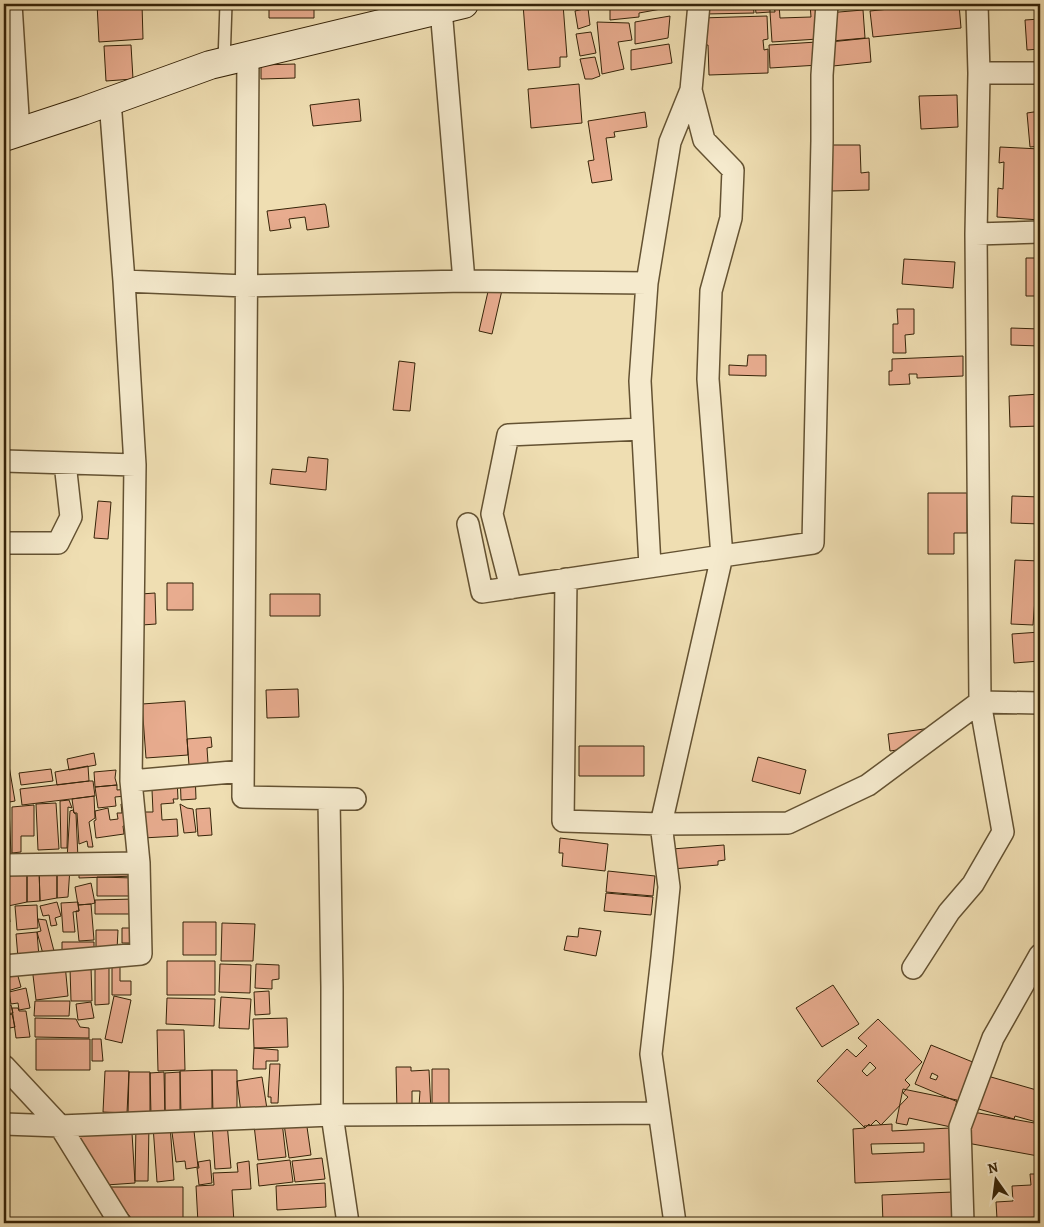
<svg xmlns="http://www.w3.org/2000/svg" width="1044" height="1227" viewBox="0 0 1044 1227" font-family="Alegreya,serif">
  <rect width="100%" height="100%" fill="#efdeb2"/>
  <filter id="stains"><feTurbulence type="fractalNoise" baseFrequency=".004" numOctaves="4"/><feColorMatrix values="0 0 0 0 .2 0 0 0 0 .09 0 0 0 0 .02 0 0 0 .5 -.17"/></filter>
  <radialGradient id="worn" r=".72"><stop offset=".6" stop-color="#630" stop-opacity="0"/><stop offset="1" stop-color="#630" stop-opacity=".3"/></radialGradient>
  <path fill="#e8ac8f" stroke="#352308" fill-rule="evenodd" d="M 97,4 L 142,4 L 143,39 L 99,42 Z
    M 269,4 L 314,4 L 314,18 L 269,18 Z
    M 523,4 L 563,4 L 567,57 L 560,57 L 560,67 L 528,70 Z
    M 595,4 L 607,4 L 608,8 L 596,8 Z
    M 622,4 L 673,4 L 672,7 L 639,13 L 639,17 L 610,20 L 610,5 Z
    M 705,4 L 753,4 L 754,13 L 705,14 Z
    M 755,4 L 770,4 L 770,12 L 756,13 Z
    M 774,4 L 784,4 L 779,4 L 780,18 L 811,17 L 810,4 L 816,4 L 818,39 L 772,42 L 770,12 L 775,12 Z
    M 898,4 L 959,4 L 961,28 L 873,37 L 870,11 L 899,8 Z
    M 588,8 L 590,25 L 578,29 L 575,11 Z
    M 863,10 L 865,38 L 832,41 L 827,13 Z
    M 670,16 L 668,38 L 635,44 L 635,22 Z
    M 767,16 L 768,39 L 763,40 L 764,50 L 768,49 L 768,73 L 709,75 L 708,45 L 702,45 L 701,18 Z
    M 1040,19 L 1040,49 L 1027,50 L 1025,20 Z
    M 597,22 L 629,23 L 632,40 L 618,42 L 624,69 L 602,74 Z
    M 591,32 L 596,53 L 580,56 L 576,34 Z
    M 869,38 L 871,62 L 833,66 L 830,42 Z
    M 817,42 L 819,65 L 770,68 L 769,45 Z
    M 669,44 L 672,63 L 631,70 L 631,50 Z
    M 131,45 L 133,79 L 106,81 L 104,46 Z
    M 595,57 L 600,76 L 592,79 L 585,79 L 580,59 Z
    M 295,64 L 295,78 L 261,79 L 261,65 Z
    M 579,84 L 582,123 L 531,128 L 528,89 Z
    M 957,95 L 958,127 L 921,129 L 919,96 Z
    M 359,99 L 361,121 L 313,126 L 310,105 Z
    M 1040,111 L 1040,146 L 1030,147 L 1027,113 Z
    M 645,112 L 647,127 L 614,132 L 615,137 L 606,138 L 612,180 L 592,183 L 588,161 L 594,160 L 588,121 Z
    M 831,145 L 860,145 L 861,173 L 869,172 L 869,190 L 832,191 Z
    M 1000,147 L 1040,149 L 1040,220 L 997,217 L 998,188 L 1003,189 L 1004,162 L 999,163 Z
    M 325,204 L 326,206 L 329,227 L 307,230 L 305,217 L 289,219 L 291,228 L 270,231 L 267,211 Z
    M 1026,258 L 1040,258 L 1040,296 L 1026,296 Z
    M 904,259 L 955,262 L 953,288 L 902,284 Z
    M 492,274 L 505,277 L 492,334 L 479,331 Z
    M 897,309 L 914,309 L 914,334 L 905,335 L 906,353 L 893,353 L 893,324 L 898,324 Z
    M 1011,328 L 1040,329 L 1040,361 L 1039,361 L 1039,346 L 1011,345 Z
    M 748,355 L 766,355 L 766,376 L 729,375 L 729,365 L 747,366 Z
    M 963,356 L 963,376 L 917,378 L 917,374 L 909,374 L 910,384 L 889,385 L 889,371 L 892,371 L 892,359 Z
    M 399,361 L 415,363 L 410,411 L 393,410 Z
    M 1040,394 L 1040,426 L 1010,427 L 1009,396 Z
    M 308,457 L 328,459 L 326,490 L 270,484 L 272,469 L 306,472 Z
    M 928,493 L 967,493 L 967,533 L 954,533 L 954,554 L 928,554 Z
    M 1012,496 L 1040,497 L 1040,524 L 1011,523 Z
    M 98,501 L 111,502 L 108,539 L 94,538 Z
    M 1015,560 L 1040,561 L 1040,599 L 1035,599 L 1033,625 L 1011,624 Z
    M 167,583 L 193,583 L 193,610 L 167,610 Z
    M 155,593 L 156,624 L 142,625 L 141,594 Z
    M 270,594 L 320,594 L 320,616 L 270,616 Z
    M 1040,632 L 1040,661 L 1014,663 L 1012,634 Z
    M 298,689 L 299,717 L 267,718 L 266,690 Z
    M 185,701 L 188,755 L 146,758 L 142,704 Z
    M 931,728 L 933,745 L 890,751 L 888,734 Z
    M 211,737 L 212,747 L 207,748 L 208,763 L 189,765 L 187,739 Z
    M 579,746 L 644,746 L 644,776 L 579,776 Z
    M 94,753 L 96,765 L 69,770 L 67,759 Z
    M 758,757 L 806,770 L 800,794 L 752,781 Z
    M 9,766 L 15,801 L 4,803 L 4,768 Z
    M 88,766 L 89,781 L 57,785 L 55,772 Z
    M 51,769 L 53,781 L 21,785 L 19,773 Z
    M 116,770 L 115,778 L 117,785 L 95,787 L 94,772 Z
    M 180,772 L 195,772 L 196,799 L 181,800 Z
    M 177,779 L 178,799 L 173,799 L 174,803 L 161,804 L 162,820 L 177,819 L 178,836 L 143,838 L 141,812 L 153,812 L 152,790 L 164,789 L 163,780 Z
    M 89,781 L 93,781 L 95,796 L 22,805 L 20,789 Z
    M 117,785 L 117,790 L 129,789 L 126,796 L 115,797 L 116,806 L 98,808 L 95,787 Z
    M 94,796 L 95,818 L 89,822 L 93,847 L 88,847 L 87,841 L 79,844 L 77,813 L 74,813 L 72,799 Z
    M 69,800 L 72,808 L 68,807 L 67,848 L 61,848 L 60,801 Z
    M 56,803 L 59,849 L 38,850 L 36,804 Z
    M 129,803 L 132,824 L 123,826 L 124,834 L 96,838 L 94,821 L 96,820 L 95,811 L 108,808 L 110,820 L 118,819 L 117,813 L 122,813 L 121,804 Z
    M 180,804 L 187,808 L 193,809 L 196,832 L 184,833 Z
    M 34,805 L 34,836 L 21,836 L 21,852 L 12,853 L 12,807 Z
    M 9,806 L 11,855 L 4,854 L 4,807 Z
    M 210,808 L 212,835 L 198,836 L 196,809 Z
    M 73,810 L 74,813 L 76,814 L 78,859 L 67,859 L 70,811 Z
    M 560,838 L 608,844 L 605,871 L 562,866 L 563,853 L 559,853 Z
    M 724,845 L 725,860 L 718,861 L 718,865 L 673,869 L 672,849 Z
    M 135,867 L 135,876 L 79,878 L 79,868 Z
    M 4,868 L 27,868 L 27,902 L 8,906 L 10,922 L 5,922 L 9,960 L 4,960 Z
    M 27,868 L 39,868 L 40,901 L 27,902 Z
    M 39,868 L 57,868 L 57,898 L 40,901 Z
    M 57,868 L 70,868 L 68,897 L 57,898 Z
    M 608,871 L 655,876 L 653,896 L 606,892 Z
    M 97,877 L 135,878 L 135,896 L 97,896 Z
    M 91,883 L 95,903 L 91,904 L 78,905 L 75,887 Z
    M 606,893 L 653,897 L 651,915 L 604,911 Z
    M 135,899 L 135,914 L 95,914 L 95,900 Z
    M 57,902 L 61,916 L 55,918 L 57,925 L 51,926 L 49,915 L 43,916 L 40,906 Z
    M 78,902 L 79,911 L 73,912 L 75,932 L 63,932 L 61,903 Z
    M 91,904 L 94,940 L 79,941 L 76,911 L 79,911 L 78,905 Z
    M 37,905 L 38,928 L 17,930 L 15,906 Z
    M 38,919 L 46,920 L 54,951 L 43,954 L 37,932 L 41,931 Z
    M 183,922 L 216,922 L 216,955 L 183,955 Z
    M 222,923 L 255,924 L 253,961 L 221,961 Z
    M 122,928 L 136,928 L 135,943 L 122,943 Z
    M 579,928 L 601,931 L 596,956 L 564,950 L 567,936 L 578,937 Z
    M 96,930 L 118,930 L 117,950 L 96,950 Z
    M 37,932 L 39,957 L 18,958 L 16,934 Z
    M 62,942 L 94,942 L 94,957 L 62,957 Z
    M 167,961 L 215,961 L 215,995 L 167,995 Z
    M 95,963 L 109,963 L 109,1004 L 95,1005 Z
    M 65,964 L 68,996 L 36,1000 L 32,967 Z
    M 220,964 L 251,965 L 250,993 L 219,992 Z
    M 256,964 L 279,965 L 279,979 L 272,980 L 272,989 L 255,988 Z
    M 91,967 L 92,1001 L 71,1001 L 70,968 Z
    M 112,967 L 120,967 L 120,981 L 131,981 L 131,995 L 112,995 Z
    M 16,969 L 21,987 L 4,992 L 4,973 Z
    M 833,985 L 859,1024 L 822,1047 L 796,1008 Z
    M 26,988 L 30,1008 L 19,1010 L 18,1003 L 11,1004 L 9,992 Z
    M 269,991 L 270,1014 L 255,1015 L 254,992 Z
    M 7,993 L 9,1003 L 4,1005 L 4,994 Z
    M 114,996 L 131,1000 L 122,1043 L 105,1039 Z
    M 221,997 L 251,999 L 249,1029 L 219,1028 Z
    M 167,998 L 215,999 L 214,1026 L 166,1024 Z
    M 35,1001 L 70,1001 L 69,1016 L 34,1016 Z
    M 91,1002 L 94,1018 L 78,1020 L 76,1004 Z
    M 11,1005 L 13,1013 L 4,1014 L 4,1006 Z
    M 12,1008 L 18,1008 L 19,1011 L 26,1011 L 30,1037 L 16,1038 Z
    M 12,1014 L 15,1027 L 4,1029 L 4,1016 Z
    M 35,1018 L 76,1019 L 80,1027 L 89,1028 L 89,1038 L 35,1037 Z
    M 287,1018 L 288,1047 L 254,1048 L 253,1019 Z
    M 878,1019 L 922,1062 L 905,1080 L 910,1085 L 903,1093 L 908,1097 L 881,1125 L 876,1120 L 870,1126 L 869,1124 L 865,1128 L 817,1081 L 847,1049 L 856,1057 L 867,1046 L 858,1038 ZM 870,1062 L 876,1068 L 867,1076 L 862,1071 Z
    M 157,1030 L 184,1030 L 185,1070 L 158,1071 Z
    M 36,1039 L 90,1039 L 90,1070 L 36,1070 Z
    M 92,1039 L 101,1039 L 103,1061 L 92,1061 Z
    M 931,1045 L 980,1065 L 958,1102 L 915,1084 ZM 932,1073 L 938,1076 L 936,1080 L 930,1078 Z
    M 254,1048 L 278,1050 L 278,1061 L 266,1061 L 266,1069 L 253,1069 Z
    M 270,1064 L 280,1064 L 278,1103 L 271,1103 L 271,1097 L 268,1097 Z
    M 396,1067 L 411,1067 L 411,1071 L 429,1070 L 431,1111 L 397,1112 ZM 412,1091 L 420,1091 L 419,1106 L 412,1106 Z
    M 432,1069 L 449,1069 L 449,1112 L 432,1112 Z
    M 212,1070 L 237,1070 L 237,1115 L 213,1115 Z
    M 212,1070 L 212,1114 L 181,1115 L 180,1071 Z
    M 105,1071 L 129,1071 L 127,1113 L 103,1112 Z
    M 129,1072 L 150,1072 L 150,1114 L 128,1114 Z
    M 164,1072 L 165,1115 L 151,1115 L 150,1073 Z
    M 180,1072 L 180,1115 L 165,1115 L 165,1073 Z
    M 984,1075 L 1040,1091 L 1040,1123 L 1015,1116 L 1014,1119 L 975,1108 Z
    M 262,1077 L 267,1109 L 241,1113 L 237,1081 Z
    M 903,1089 L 957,1100 L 951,1127 L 909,1118 L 907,1125 L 896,1123 Z
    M 973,1112 L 1040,1124 L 1040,1144 L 1038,1156 L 967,1143 Z
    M 306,1120 L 311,1155 L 289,1158 L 284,1124 Z
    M 193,1122 L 198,1167 L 186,1169 L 185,1161 L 176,1162 L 171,1125 Z
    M 282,1122 L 286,1157 L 258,1160 L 254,1125 Z
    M 227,1123 L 231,1168 L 215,1169 L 212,1124 Z
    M 136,1124 L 149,1124 L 148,1181 L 135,1181 Z
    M 892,1124 L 892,1131 L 950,1128 L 952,1179 L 855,1183 L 853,1129 L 865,1128 L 864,1126 ZM 924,1143 L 924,1152 L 872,1154 L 871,1144 Z
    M 170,1125 L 174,1180 L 157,1182 L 153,1126 Z
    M 132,1133 L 135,1183 L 106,1185 L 74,1136 Z
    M 322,1158 L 325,1179 L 295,1182 L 292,1161 Z
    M 210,1160 L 212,1183 L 199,1185 L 197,1168 L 199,1168 L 198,1162 Z
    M 290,1160 L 293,1182 L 259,1186 L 257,1164 Z
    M 249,1161 L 251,1189 L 232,1190 L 234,1223 L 198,1223 L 196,1186 L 214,1185 L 213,1173 L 238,1172 L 237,1163 Z
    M 1030,1174 L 1040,1174 L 1040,1217 L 997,1219 L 996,1202 L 1013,1201 L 1012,1186 L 1031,1185 Z
    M 325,1183 L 326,1207 L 277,1210 L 276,1186 Z
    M 107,1187 L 183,1187 L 183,1223 L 161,1223 L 161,1218 L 131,1218 Z
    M 953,1192 L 954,1223 L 883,1223 L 882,1195 Z
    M 1040,1220 L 1040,1223 L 989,1223 Z"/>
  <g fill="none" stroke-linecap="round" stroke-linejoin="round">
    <defs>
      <path id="lane" d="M 224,62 L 226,4"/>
      <path id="street" d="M 11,4 L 19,132
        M 977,4 L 979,73 L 976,234 L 980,702 L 1040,703
        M 248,56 L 243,797 L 355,799
        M 979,73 L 1040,73
        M 976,234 L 1040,232
        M 124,281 L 246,286 L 464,281 L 441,9
        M 464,281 L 647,283
        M 4,461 L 135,465 L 124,281 L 110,101
        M 468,524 L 482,592 L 722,556 L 813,543 L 822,141 L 822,75 L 827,4
        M 4,543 L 58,543 L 71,517 L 65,463
        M 650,566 L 640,381 L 647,283 L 670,142 L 691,90
        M 566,579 L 563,821 L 661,824 L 788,823 L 868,785 L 980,702 L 1003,832 L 973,884 L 949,912 L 913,968
        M 511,588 L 492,514 L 508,435 L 642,429
        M 131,781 L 135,465
        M 329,799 L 332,987 L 332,1115 L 348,1223
        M 4,865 L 139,863
        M 4,966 L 141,954 L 139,863 L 131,781 L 243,771
        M 4,1066 L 60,1126 L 120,1223
        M 4,1124 L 60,1126 L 332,1115 L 659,1113
        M 675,1223 L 651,1054 L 662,957 L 669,887 L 661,824 L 722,556 L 708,379 L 711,291 L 731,218 L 733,170 L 704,140 L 691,90 L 699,4
        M 963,1223 L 960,1127 L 993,1038 L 1040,955"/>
      <path id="secondary" d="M 4,137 L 83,111 L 210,65 L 464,4"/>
    </defs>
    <use href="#lane" stroke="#645232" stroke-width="14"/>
    <use href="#street" stroke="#645232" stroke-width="24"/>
    <use href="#secondary" stroke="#352308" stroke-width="30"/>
    <use href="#lane" stroke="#f5eacd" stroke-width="11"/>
    <use href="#street" stroke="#f5eacd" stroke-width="21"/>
    <use href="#secondary" stroke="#f5eacd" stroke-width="28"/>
  </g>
  <rect width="1044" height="1227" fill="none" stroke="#efdeb2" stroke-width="20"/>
  <rect x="5" y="5" width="1034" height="1217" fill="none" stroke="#352308" stroke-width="2.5"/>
  <rect x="10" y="10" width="1024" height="1207" fill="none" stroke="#352308"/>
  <g transform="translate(996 1180) rotate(346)" stroke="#f5eacd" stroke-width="4" paint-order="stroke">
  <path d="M0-4L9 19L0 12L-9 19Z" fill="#352308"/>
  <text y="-8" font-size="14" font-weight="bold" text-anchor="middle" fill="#352308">N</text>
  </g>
  <rect width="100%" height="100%" filter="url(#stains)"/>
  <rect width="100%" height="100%" fill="url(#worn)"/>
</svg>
